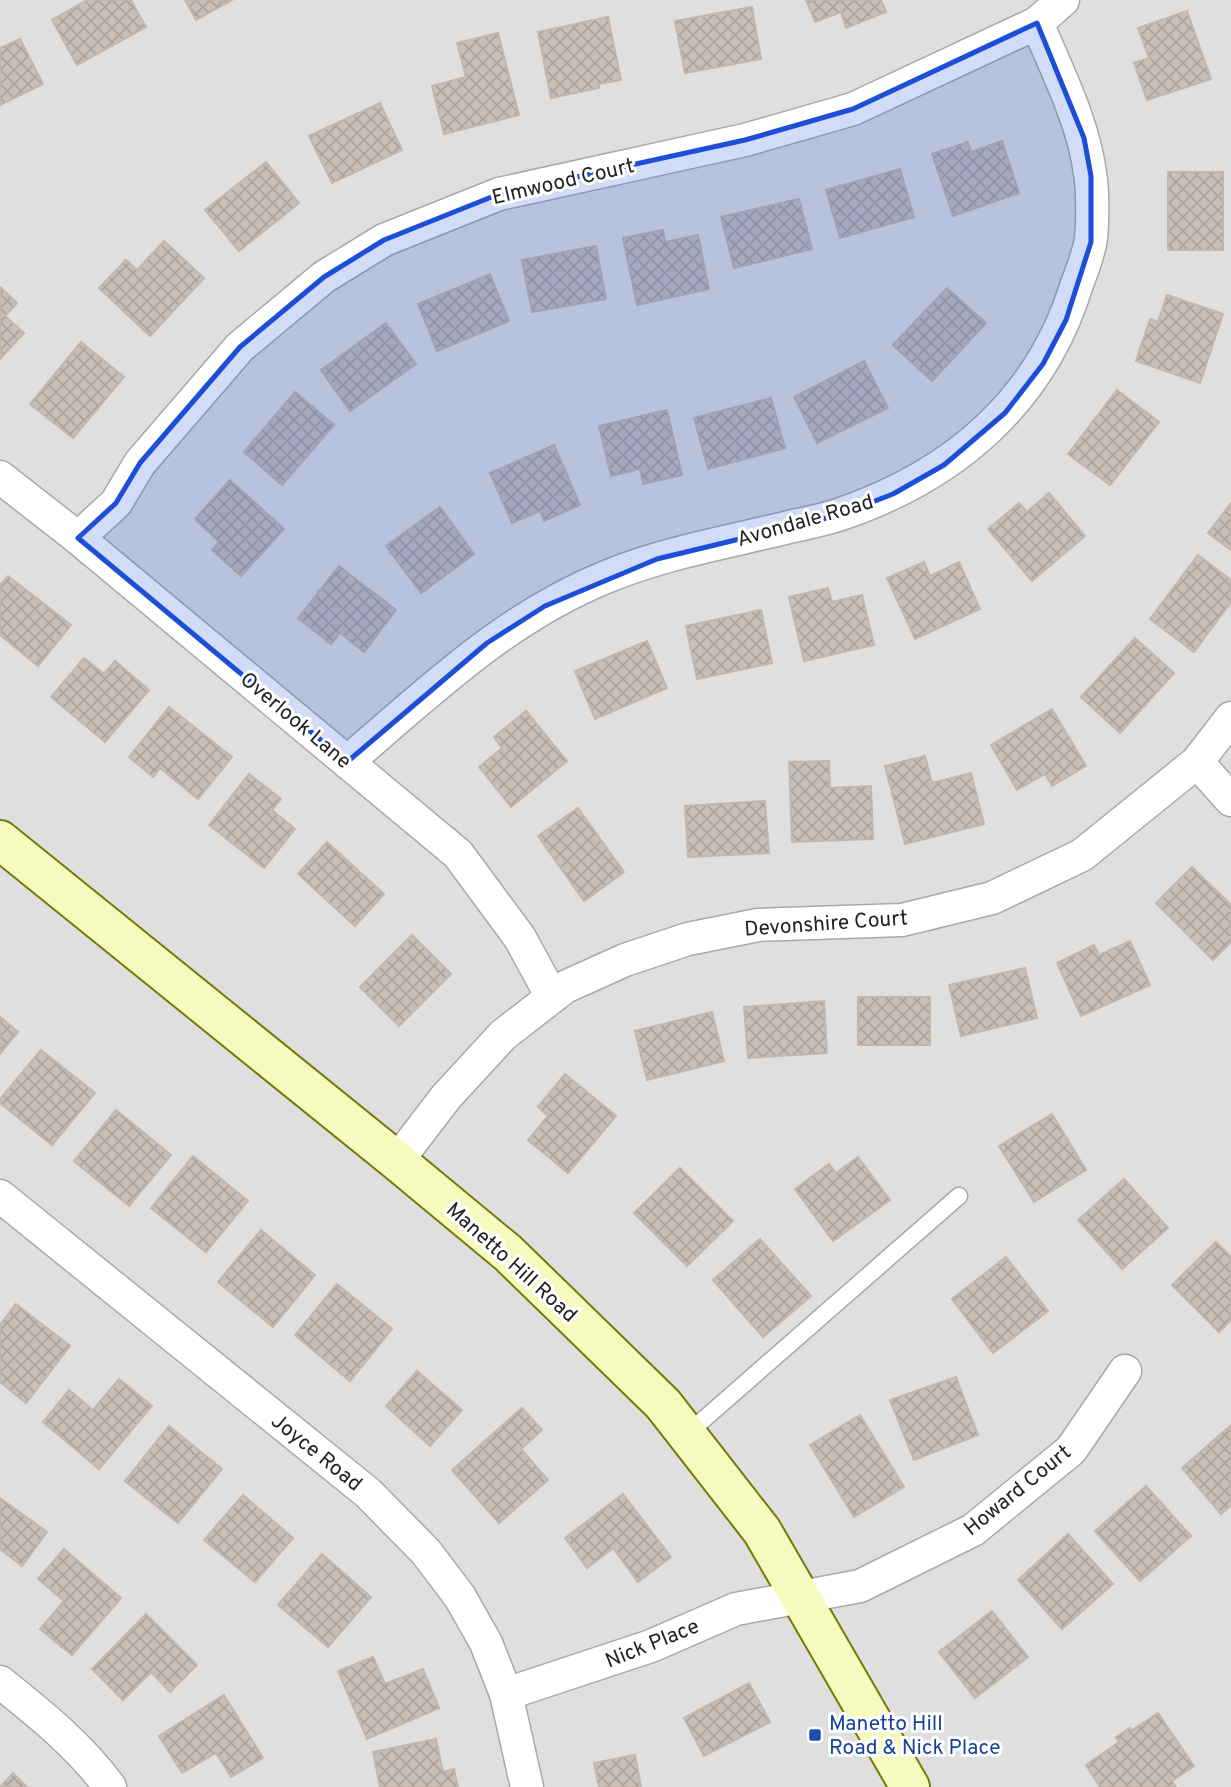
<svg xmlns="http://www.w3.org/2000/svg" width="1231" height="1787" viewBox="0 0 1231 1787" font-family="Overpass,sans-serif">
  <defs>
    <pattern id="building-cross-hatch" width="8" height="8" patternUnits="userSpaceOnUse" patternTransform="scale(1.75)"><rect width="8" height="8" fill="#c7bfb8"/><path d="M0 0l8 8M0 8l8-8" fill="none" stroke="#aba49e"/></pattern>
  </defs>
  <rect width="100%" height="100%" fill="#f2efe9"/>
  <path fill="#e0dfdf" d="M 0,0 L 1231,0 L 1231,1787 L 0,1787 Z"/>
  <path fill="url(#building-cross-hatch)" stroke="#c4b6ab" stroke-width="2" d="M 87,0 L 131,0 L 146,27 L 77,65 L 52,20 Z
    M 185,0 L 232,0 L 196,20 Z
    M 806,0 L 881,0 L 886,12 L 846,28 L 841,12 L 815,22 Z
    M 752,7 L 761,59 L 685,73 L 675,21 Z
    M 1187,11 L 1211,79 L 1147,100 L 1134,63 L 1149,58 L 1138,28 Z
    M 608,17 L 621,80 L 599,84 L 599,88 L 551,98 L 538,32 Z
    M 498,33 L 519,115 L 444,134 L 432,86 L 466,77 L 457,43 Z
    M 20,39 L 43,84 L 0,105 L 0,48 Z
    M 380,103 L 402,150 L 332,183 L 309,136 Z
    M 1002,141 L 1019,193 L 953,216 L 932,154 L 968,142 L 971,152 Z
    M 266,162 L 299,203 L 239,251 L 205,210 Z
    M 900,169 L 914,217 L 840,238 L 826,190 Z
    M 1168,172 L 1223,172 L 1223,250 L 1168,250 Z
    M 799,199 L 812,249 L 734,268 L 721,217 Z
    M 663,230 L 665,242 L 698,235 L 709,289 L 637,305 L 623,238 Z
    M 164,241 L 204,278 L 150,336 L 99,288 L 126,260 L 137,270 Z
    M 596,246 L 606,299 L 532,312 L 522,260 Z
    M 490,274 L 509,321 L 437,351 L 418,304 Z
    M 0,287 L 17,303 L 5,316 L 24,333 L 0,359 Z
    M 947,288 L 986,323 L 932,381 L 893,345 Z
    M 1167,295 L 1223,314 L 1200,383 L 1136,361 L 1150,319 L 1158,322 Z
    M 386,323 L 416,364 L 350,411 L 321,370 Z
    M 81,342 L 124,377 L 73,438 L 30,404 Z
    M 864,361 L 888,408 L 817,443 L 794,397 Z
    M 1117,390 L 1159,422 L 1110,485 L 1068,454 Z
    M 295,392 L 334,425 L 282,485 L 244,452 Z
    M 771,398 L 785,448 L 708,469 L 694,418 Z
    M 667,410 L 682,475 L 643,484 L 640,469 L 611,476 L 599,426 Z
    M 554,445 L 580,505 L 544,521 L 540,511 L 512,523 L 490,473 Z
    M 230,480 L 284,529 L 241,576 L 212,550 L 219,542 L 195,519 Z
    M 1049,493 L 1085,536 L 1032,581 L 988,529 L 1019,503 L 1027,512 Z
    M 1231,503 L 1231,550 L 1208,533 Z
    M 440,507 L 474,554 L 421,593 L 386,546 Z
    M 1198,555 L 1231,580 L 1231,602 L 1194,652 L 1150,619 Z
    M 924,562 L 930,576 L 959,562 L 980,609 L 915,639 L 887,578 Z
    M 339,566 L 396,610 L 364,652 L 340,633 L 331,644 L 298,618 Z
    M 8,576 L 71,625 L 38,666 L 0,635 L 0,585 Z
    M 828,588 L 832,602 L 862,595 L 874,645 L 804,661 L 789,597 Z
    M 761,610 L 772,663 L 697,679 L 686,626 Z
    M 1135,638 L 1174,673 L 1120,733 L 1081,697 Z
    M 647,641 L 667,688 L 595,719 L 575,671 Z
    M 84,658 L 104,674 L 115,661 L 149,690 L 105,742 L 51,697 Z
    M 169,707 L 232,757 L 198,799 L 160,768 L 153,777 L 129,757 Z
    M 1052,709 L 1086,766 L 1052,786 L 1045,774 L 1017,790 L 991,745 Z
    M 526,711 L 567,761 L 511,807 L 479,767 L 502,748 L 494,737 Z
    M 925,756 L 932,783 L 971,773 L 984,824 L 905,844 L 885,766 Z
    M 829,761 L 830,788 L 871,786 L 873,839 L 792,842 L 789,762 Z
    M 249,774 L 281,799 L 272,810 L 295,829 L 264,868 L 209,825 Z
    M 765,801 L 769,853 L 688,857 L 685,806 Z
    M 578,808 L 624,872 L 584,901 L 538,836 Z
    M 327,842 L 384,894 L 355,926 L 298,874 Z
    M 1192,867 L 1231,905 L 1231,942 L 1213,960 L 1156,903 Z
    M 412,935 L 451,974 L 399,1026 L 360,987 Z
    M 1130,941 L 1150,985 L 1081,1016 L 1057,963 L 1094,945 L 1099,955 Z
    M 1025,968 L 1037,1018 L 961,1036 L 949,985 Z
    M 858,997 L 930,997 L 930,1045 L 858,1045 Z
    M 824,1001 L 827,1053 L 748,1058 L 744,1007 Z
    M 712,1012 L 724,1061 L 647,1080 L 635,1031 Z
    M 0,1017 L 18,1032 L 0,1054 Z
    M 41,1050 L 95,1093 L 52,1145 L 0,1103 L 0,1099 Z
    M 565,1074 L 616,1116 L 568,1173 L 528,1140 L 548,1116 L 538,1107 Z
    M 116,1110 L 171,1155 L 129,1206 L 74,1161 Z
    M 1052,1114 L 1086,1170 L 1034,1202 L 999,1146 Z
    M 193,1156 L 248,1201 L 206,1252 L 151,1208 Z
    M 858,1157 L 890,1200 L 833,1241 L 795,1189 L 829,1164 L 836,1173 Z
    M 680,1168 L 733,1221 L 687,1266 L 634,1213 Z
    M 1124,1179 L 1168,1228 L 1122,1269 L 1078,1220 Z
    M 261,1230 L 315,1275 L 273,1327 L 218,1282 Z
    M 760,1239 L 811,1296 L 763,1337 L 713,1280 Z
    M 1216,1242 L 1231,1257 L 1231,1320 L 1219,1332 L 1172,1285 Z
    M 1006,1257 L 1048,1311 L 993,1353 L 952,1299 Z
    M 337,1284 L 392,1329 L 350,1381 L 295,1335 Z
    M 16,1304 L 70,1346 L 26,1403 L 0,1382 L 0,1325 Z
    M 417,1371 L 462,1410 L 430,1446 L 386,1406 Z
    M 956,1377 L 978,1435 L 914,1460 L 890,1400 Z
    M 119,1379 L 152,1406 L 99,1469 L 43,1422 L 69,1390 L 93,1410 Z
    M 522,1408 L 542,1430 L 521,1449 L 548,1480 L 499,1523 L 452,1470 Z
    M 860,1415 L 904,1487 L 854,1517 L 810,1445 Z
    M 1231,1425 L 1231,1506 L 1221,1514 L 1182,1468 Z
    M 169,1426 L 222,1469 L 178,1523 L 125,1481 Z
    M 1146,1486 L 1191,1536 L 1140,1581 L 1095,1531 Z
    M 623,1494 L 671,1557 L 638,1582 L 613,1548 L 587,1568 L 565,1538 Z
    M 243,1495 L 293,1538 L 255,1582 L 204,1540 Z
    M 0,1498 L 47,1532 L 22,1566 L 0,1549 Z
    M 1068,1534 L 1113,1584 L 1062,1629 L 1018,1580 Z
    M 64,1549 L 121,1598 L 72,1655 L 40,1629 L 64,1601 L 38,1579 Z
    M 322,1554 L 371,1597 L 328,1647 L 278,1605 Z
    M 992,1611 L 1028,1657 L 975,1698 L 939,1652 Z
    M 146,1614 L 197,1665 L 170,1692 L 151,1672 L 123,1700 L 92,1669 Z
    M 373,1657 L 385,1684 L 423,1669 L 439,1708 L 367,1739 L 338,1671 Z
    M 749,1683 L 770,1722 L 704,1756 L 684,1718 Z
    M 224,1695 L 263,1758 L 231,1777 L 216,1753 L 182,1773 L 159,1736 Z
    M 1158,1713 L 1194,1766 L 1172,1781 L 1176,1787 L 1100,1787 L 1086,1765 L 1119,1742 L 1116,1737 L 1130,1728 L 1131,1731 Z
    M 436,1739 L 443,1772 L 454,1769 L 458,1787 L 380,1787 L 373,1752 Z
    M 635,1755 L 641,1787 L 599,1787 L 594,1763 Z
    M 13,1773 L 27,1787 L 0,1787 Z"/>
  <g fill="none" stroke-linecap="round" stroke-linejoin="round">
    <defs>
      <path id="service" d="M 687,1434 L 959,1196"/>
      <path id="minor" d="M 0,477 L 78,538 L 458,854 L 520,938 L 552,997
        M 78,538 L 116,503 L 140,463 L 240,347 L 324,277 L 384,240 L 499,194 L 745,140 L 853,109 L 1037,23 L 1063,0
        M 347,762 C 428,693 505,618 606,577 C 664,553 728,542 789,527 C 806,523 824,520 841,514 C 955,475 1041,401 1077,284 C 1082,271 1087,258 1090,244 C 1093,229 1093,189 1090,173 C 1083,121 1057,71 1037,23
        M 1197,762 L 1231,800
        M 397,1161 L 446,1097 L 503,1035 L 565,987 L 625,960 L 688,939 L 758,925 L 902,920 L 992,898 L 1082,855 L 1197,762 L 1231,718
        M 0,1196 L 368,1493 L 426,1552 L 460,1597 L 486,1643 L 506,1694 L 527,1787
        M 0,1682 C 40,1714 79,1745 110,1787
        M 506,1694 L 651,1646 L 736,1609 L 860,1586 L 973,1530 L 1071,1450 L 1125,1371"/>
      <path id="secondary" d="M 0,840 L 397,1161 L 508,1253 L 663,1404 L 762,1531 L 910,1787"/>
    </defs>
    <use href="#service" stroke="#a9a9a9" stroke-width="19"/>
    <use href="#minor" stroke="#a9a9a9" stroke-width="35"/>
    <use href="#secondary" stroke="#707d05" stroke-width="42"/>
    <use href="#service" stroke="#fff" stroke-width="16"/>
    <use href="#minor" stroke="#fff" stroke-width="32"/>
    <use href="#secondary" stroke="#f7fabf" stroke-width="38"/>
  </g>
  <path fill="#1d4ed8" fill-opacity="0.2" stroke="#1d4ed8" stroke-width="5" stroke-linejoin="round" d="M 1037,23 L 1084,138 L 1091,176 L 1091,242 L 1066,320 L 1043,364 L 1005,413 L 944,465 L 893,494 L 839,515 L 657,559 L 545,606 L 487,643 L 347,762 L 78,538 L 116,503 L 140,463 L 240,347 L 324,277 L 384,240 L 499,194 L 745,140 L 853,109 Z"/>
  <rect fill="#1a4fb4" stroke="#fff" stroke-width="2.5" x="808" y="1728" width="14" height="14" rx="3.5"/>
  <g text-anchor="middle" stroke-width="6" stroke-linejoin="round" paint-order="stroke">
    <g font-size="21" fill="#222" stroke="#fff">
      <text transform="translate(563 181) rotate(-13)" y="7">Elmwood Court</text>
      <text transform="translate(805 520) rotate(-16)" y="7">Avondale Road</text>
      <text transform="translate(296 720) rotate(40)" y="7">Overlook Lane</text>
      <text transform="translate(826 923) rotate(-4)" y="7">Devonshire Court</text>
      <text transform="translate(512 1262) rotate(42)" y="7">Manetto Hill Road</text>
      <text transform="translate(317 1452) rotate(39)" y="7">Joyce Road</text>
      <text transform="translate(1017 1490) rotate(-39)" y="7">Howard Court</text>
      <text transform="translate(652 1643) rotate(-22)" y="7">Nick Place</text>
    </g>
    <g font-size="21" fill="#164399" stroke="#fff" text-anchor="start">
      <text x="829" y="1730">Manetto Hill<tspan x="829" dy="24">Road &amp; Nick Place</tspan></text>
    </g>
  </g>
</svg>
